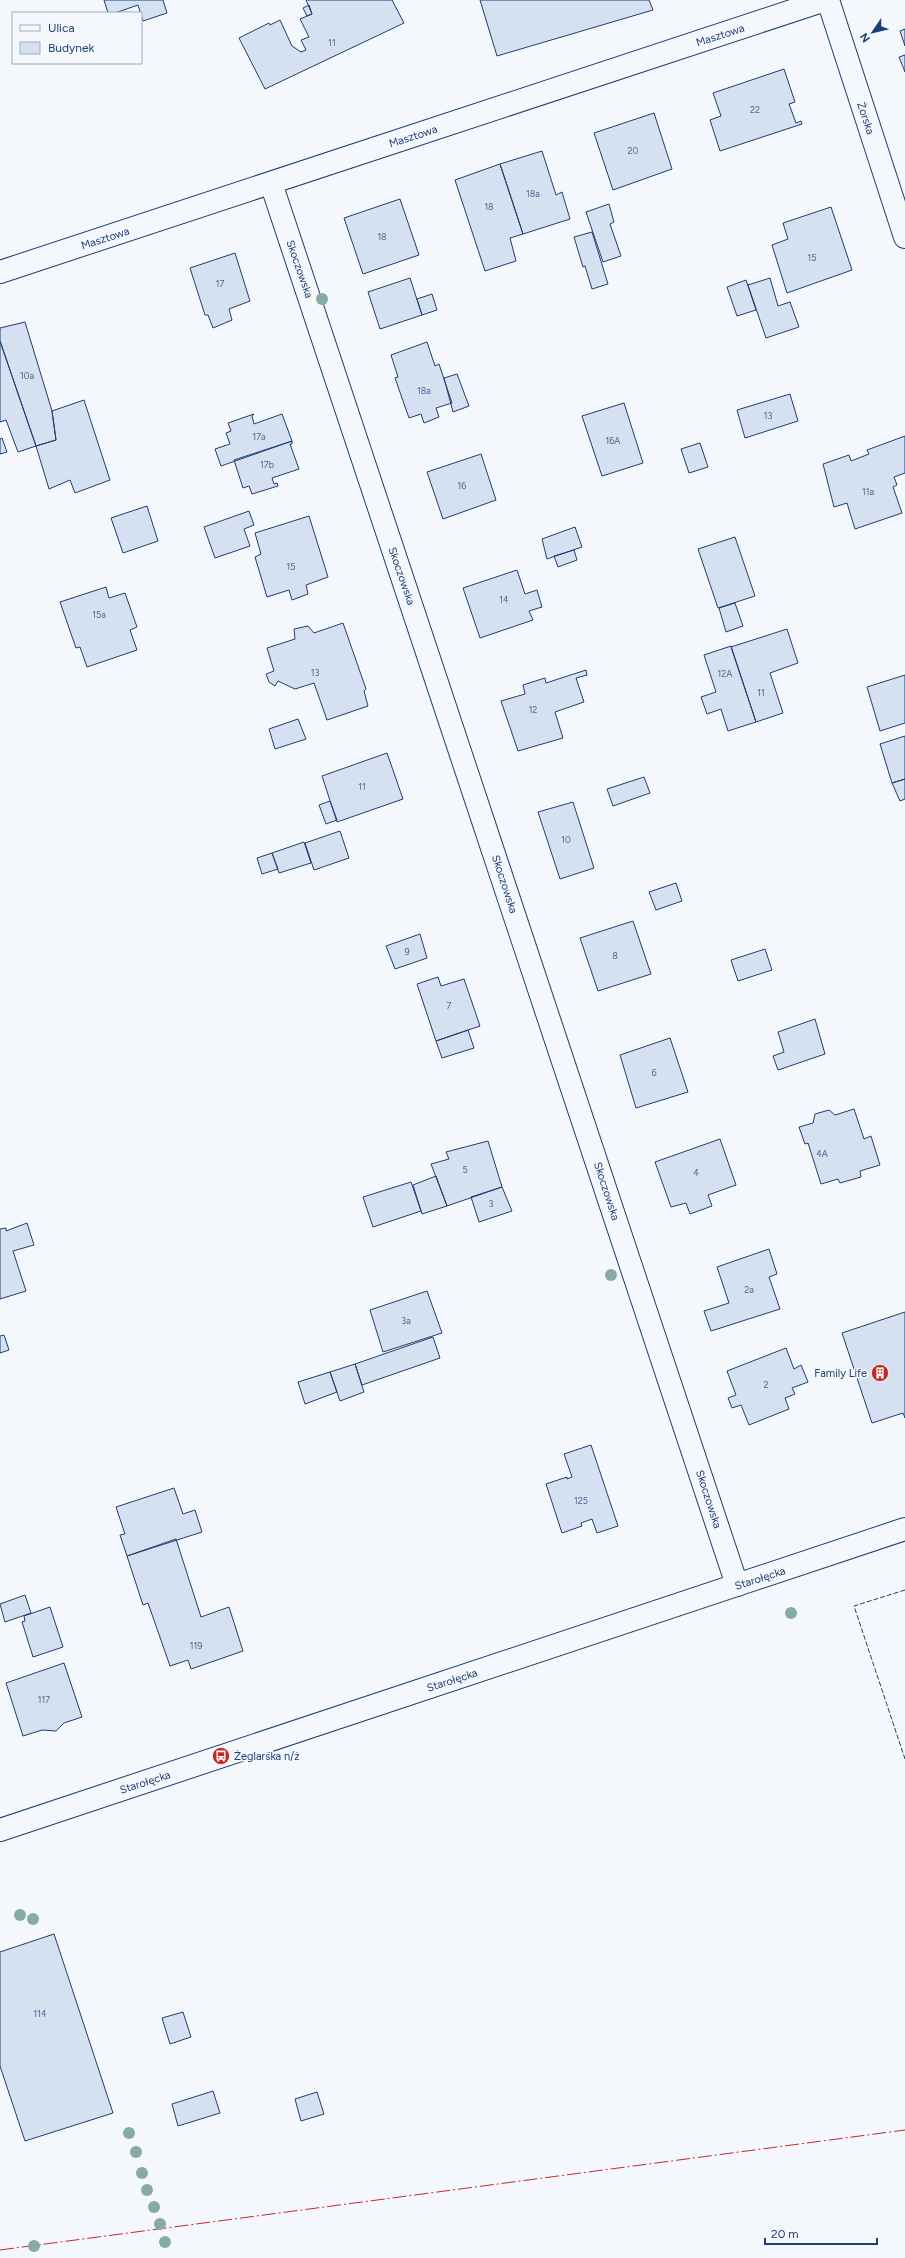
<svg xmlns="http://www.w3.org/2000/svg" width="905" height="2258" viewBox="0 0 905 2258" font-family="Figtree,sans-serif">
  <rect width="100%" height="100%" fill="#f4f7fb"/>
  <path fill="#d5e0f0" stroke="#1d3f73" d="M 104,0 L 163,0 L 167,13 L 143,21 L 138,5 L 115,13 L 108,13 Z
    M 306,0 L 392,0 L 404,23 L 265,89 L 239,38 L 269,23 L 270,25 L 280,20 L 292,46 L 301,52 L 306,50 L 301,40 L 309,37 L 300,19 L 312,14 Z
    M 480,0 L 649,0 L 653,10 L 497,56 Z
    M 309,5 L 312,14 L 307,16 L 303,8 Z
    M 905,29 L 905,46 L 900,31 Z
    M 905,55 L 905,72 L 899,57 Z
    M 784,69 L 795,102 L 789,104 L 796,123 L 801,121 L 802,124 L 720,151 L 710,120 L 721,116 L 713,93 Z
    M 654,113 L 672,169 L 613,190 L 594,133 Z
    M 542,151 L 556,195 L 562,192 L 570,219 L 523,234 L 500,164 Z
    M 500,164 L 523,234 L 510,238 L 516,261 L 485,271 L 455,180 Z
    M 400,199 L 419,255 L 363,274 L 344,218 Z
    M 609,204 L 614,222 L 610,224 L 621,256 L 603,262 L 586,212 Z
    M 831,207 L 852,270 L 787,293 L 772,245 L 788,239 L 783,223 Z
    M 592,232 L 608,284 L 592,289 L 585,266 L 583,267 L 574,237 Z
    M 235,253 L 250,301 L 229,309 L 232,320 L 213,328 L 208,315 L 205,315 L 190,268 Z
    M 410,278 L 422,315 L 380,329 L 368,292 Z
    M 770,278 L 778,306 L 790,302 L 799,327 L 766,338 L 748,285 Z
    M 746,280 L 756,310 L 737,316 L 727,287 Z
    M 432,294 L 437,310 L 422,315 L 417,299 Z
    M 25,322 L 52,411 L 56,440 L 36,446 L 0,341 L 0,328 Z
    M 0,341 L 36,446 L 18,452 L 6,420 L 0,422 Z
    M 427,342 L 435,366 L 439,364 L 452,403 L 436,408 L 439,417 L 424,423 L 421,414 L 409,418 L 395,378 L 398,377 L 391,355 Z
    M 457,374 L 469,406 L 453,412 L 444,378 Z
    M 790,394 L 798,421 L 745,438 L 737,410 Z
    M 84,400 L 110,480 L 75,493 L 70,480 L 49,489 L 36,446 L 56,440 L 52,411 Z
    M 624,403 L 643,463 L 602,476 L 582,416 Z
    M 254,414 L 252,416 L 254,424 L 282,414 L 292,441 L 221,466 L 215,449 L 230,444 L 226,433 L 231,431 L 228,423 Z
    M 905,436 L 905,473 L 894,477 L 897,485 L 893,487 L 902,513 L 855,529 L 847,503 L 834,507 L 823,464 L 849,455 L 851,461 L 869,454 L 867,450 Z
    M 2,438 L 7,452 L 0,454 L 0,439 Z
    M 292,441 L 292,444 L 290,444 L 299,469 L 272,478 L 274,484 L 277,483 L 278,486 L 252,494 L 249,486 L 243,488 L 234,460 Z
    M 700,443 L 708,467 L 689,473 L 681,449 Z
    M 481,454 L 496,500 L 443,519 L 427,472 Z
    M 147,506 L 158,541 L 123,553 L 111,518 Z
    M 249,511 L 254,525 L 244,529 L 250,546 L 215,558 L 204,527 Z
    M 309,516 L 328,577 L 306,585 L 308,594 L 292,600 L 289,590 L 267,597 L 255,557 L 261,554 L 255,533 Z
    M 575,527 L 582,547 L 547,559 L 542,539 Z
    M 735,537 L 755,596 L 718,608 L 698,549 Z
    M 574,550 L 577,560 L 558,567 L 554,556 Z
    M 517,570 L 525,594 L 537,590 L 542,607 L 529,611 L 533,620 L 480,638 L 463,588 Z
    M 106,587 L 109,598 L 125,593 L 137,627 L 130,630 L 137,650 L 87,667 L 80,647 L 76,648 L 60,602 Z
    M 735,603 L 743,626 L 726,632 L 719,608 Z
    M 343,623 L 366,689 L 364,691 L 368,706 L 327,720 L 314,683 L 295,689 L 278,681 L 275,686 L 269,682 L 266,674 L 274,671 L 267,648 L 295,639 L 294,629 L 308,626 L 314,633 Z
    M 787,629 L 798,663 L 770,673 L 783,713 L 756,722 L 731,647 Z
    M 731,646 L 756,722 L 728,731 L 721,709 L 707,714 L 701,697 L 716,692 L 704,655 Z
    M 586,670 L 587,675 L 576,678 L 584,702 L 555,712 L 563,738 L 518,751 L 501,701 L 525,694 L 523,685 L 545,678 L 546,683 Z
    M 905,675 L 905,723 L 880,731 L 867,687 Z
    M 298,719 L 306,739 L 275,749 L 269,729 Z
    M 905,736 L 905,779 L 892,783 L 880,744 Z
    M 387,753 L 403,799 L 337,822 L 322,776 Z
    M 644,777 L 650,793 L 613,806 L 607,789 Z
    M 905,779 L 905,799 L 900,801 L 892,783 Z
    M 330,801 L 337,820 L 326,824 L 319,805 Z
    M 573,802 L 594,868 L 560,879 L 538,812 Z
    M 340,831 L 349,858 L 314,870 L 305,843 Z
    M 304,842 L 311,863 L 279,873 L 272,853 Z
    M 272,853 L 278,869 L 262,874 L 257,858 Z
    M 676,883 L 682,901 L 656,910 L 649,892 Z
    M 633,921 L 651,974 L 598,991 L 580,938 Z
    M 420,934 L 427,958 L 395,969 L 386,946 Z
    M 765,949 L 772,970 L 738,981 L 731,960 Z
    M 438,977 L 441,986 L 464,979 L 480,1026 L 436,1041 L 417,984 Z
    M 815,1019 L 825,1054 L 778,1070 L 773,1056 L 784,1052 L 778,1032 Z
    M 468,1030 L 474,1048 L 442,1058 L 436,1041 Z
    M 670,1038 L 688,1092 L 636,1108 L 620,1055 Z
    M 854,1109 L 864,1139 L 871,1136 L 880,1165 L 860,1171 L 861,1177 L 840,1183 L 838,1179 L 821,1184 L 808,1143 L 805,1144 L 799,1127 L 813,1123 L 815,1114 L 829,1110 L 835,1115 Z
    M 720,1139 L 736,1185 L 708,1195 L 712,1206 L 690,1214 L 686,1203 L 671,1207 L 655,1162 Z
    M 488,1141 L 502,1187 L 447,1206 L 431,1164 L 449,1159 L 446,1152 Z
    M 436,1176 L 447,1206 L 422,1214 L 413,1185 Z
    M 411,1182 L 421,1211 L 373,1227 L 363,1197 Z
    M 502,1187 L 512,1211 L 479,1222 L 471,1197 Z
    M 27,1223 L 34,1245 L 13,1251 L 26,1291 L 0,1299 L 0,1229 L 6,1228 L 6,1231 Z
    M 769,1249 L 777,1274 L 769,1277 L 780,1309 L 711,1331 L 704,1311 L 729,1303 L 717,1267 Z
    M 427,1291 L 442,1333 L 383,1352 L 370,1310 Z
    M 905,1312 L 905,1418 L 903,1413 L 872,1423 L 842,1333 Z
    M 4,1335 L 9,1350 L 0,1353 L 0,1336 Z
    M 433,1337 L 440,1358 L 362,1385 L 355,1364 Z
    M 786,1348 L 794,1369 L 801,1365 L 808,1382 L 792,1388 L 795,1394 L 785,1398 L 789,1409 L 749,1425 L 741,1405 L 732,1408 L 728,1398 L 736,1395 L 727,1371 Z
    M 355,1364 L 364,1392 L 340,1401 L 330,1372 Z
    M 330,1372 L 337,1392 L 305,1404 L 298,1382 Z
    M 591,1445 L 618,1526 L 597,1533 L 592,1519 L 581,1523 L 582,1526 L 562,1533 L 546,1484 L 567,1477 L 567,1479 L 572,1477 L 564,1454 Z
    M 174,1488 L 183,1514 L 195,1510 L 202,1532 L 127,1556 L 120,1535 L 125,1534 L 116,1507 Z
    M 176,1539 L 201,1617 L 229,1607 L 243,1651 L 191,1669 L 188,1660 L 170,1666 L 148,1603 L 143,1605 L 127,1556 Z
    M 25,1595 L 31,1613 L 5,1622 L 0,1604 Z
    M 50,1607 L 63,1647 L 33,1657 L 22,1622 L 25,1621 L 24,1616 Z
    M 64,1663 L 82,1717 L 64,1723 L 56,1731 L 42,1730 L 23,1736 L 6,1683 Z
    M 54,1934 L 113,2113 L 25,2141 L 0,2066 L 0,1952 Z
    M 183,2012 L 191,2037 L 170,2044 L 162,2018 Z
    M 213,2091 L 220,2113 L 178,2126 L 172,2104 Z
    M 317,2092 L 324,2114 L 301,2121 L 295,2099 Z"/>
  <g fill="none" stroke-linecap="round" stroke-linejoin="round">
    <defs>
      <path id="minor" d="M 828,0 L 905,237
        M 271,183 L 737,1585
        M 0,272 L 825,0"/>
      <path id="tertiary" d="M 0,1830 L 905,1529"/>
    </defs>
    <use href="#minor" stroke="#1d3f73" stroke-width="24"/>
    <use href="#tertiary" stroke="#1d3f73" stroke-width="24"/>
    <use href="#minor" stroke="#f4f7fb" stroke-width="22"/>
    <use href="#tertiary" stroke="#f4f7fb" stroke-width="22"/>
    <path stroke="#1d3f73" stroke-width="1" stroke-dasharray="5 2" stroke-linecap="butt" d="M 905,1590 L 854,1606 L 905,1759"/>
    <path stroke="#c62828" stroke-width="1" stroke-dasharray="14 3 2 3" stroke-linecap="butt" d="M 0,2250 L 905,2130"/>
  </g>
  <g fill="#86aba6">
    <circle cx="322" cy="299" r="6"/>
    <circle cx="611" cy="1275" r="6"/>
    <circle cx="791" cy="1613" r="6"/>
    <circle cx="20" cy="1915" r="6"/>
    <circle cx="33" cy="1919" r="6"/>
    <circle cx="129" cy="2133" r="6"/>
    <circle cx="136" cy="2152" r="6"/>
    <circle cx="142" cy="2173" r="6"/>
    <circle cx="147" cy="2190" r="6"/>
    <circle cx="154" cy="2207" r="6"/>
    <circle cx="160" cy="2224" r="6"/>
    <circle cx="165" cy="2242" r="6"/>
    <circle cx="34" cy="2246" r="6"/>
  </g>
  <defs>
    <symbol id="building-disc" viewBox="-11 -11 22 22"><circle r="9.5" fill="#c62828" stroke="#f4f7fb"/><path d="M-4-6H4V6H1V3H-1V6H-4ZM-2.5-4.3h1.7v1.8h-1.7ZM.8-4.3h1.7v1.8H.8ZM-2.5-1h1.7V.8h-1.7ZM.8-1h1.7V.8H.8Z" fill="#fff"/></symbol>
    <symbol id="bus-disc" viewBox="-11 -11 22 22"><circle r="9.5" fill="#c62828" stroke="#f4f7fb"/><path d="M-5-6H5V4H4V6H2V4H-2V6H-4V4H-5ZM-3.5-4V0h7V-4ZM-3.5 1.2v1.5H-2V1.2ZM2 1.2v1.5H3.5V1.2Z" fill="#fff"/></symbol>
  </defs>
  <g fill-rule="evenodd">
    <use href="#building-disc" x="870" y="1363" width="20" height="20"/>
    <use href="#bus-disc" x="211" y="1746" width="20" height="20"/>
  </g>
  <g text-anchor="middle" stroke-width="3" stroke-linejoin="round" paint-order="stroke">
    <g font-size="9" fill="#4b6792">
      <text x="332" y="46">11</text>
      <text x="755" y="113">22</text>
      <text x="633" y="154">20</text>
      <text x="533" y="197">18a</text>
      <text x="489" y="210">18</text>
      <text x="382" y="240">18</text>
      <text x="812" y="261">15</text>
      <text x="220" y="287">17</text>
      <text x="27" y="379">10a</text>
      <text x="424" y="394">18a</text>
      <text x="768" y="419">13</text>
      <text x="259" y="440">17a</text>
      <text x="613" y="444">16A</text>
      <text x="267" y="468">17b</text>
      <text x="462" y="489">16</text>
      <text x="868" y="495">11a</text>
      <text x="291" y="570">15</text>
      <text x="504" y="603">14</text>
      <text x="99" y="618">15a</text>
      <text x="315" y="676">13</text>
      <text x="725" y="677">12A</text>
      <text x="761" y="696">11</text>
      <text x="533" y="713">12</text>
      <text x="362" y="790">11</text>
      <text x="566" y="843">10</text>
      <text x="407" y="955">9</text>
      <text x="615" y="959">8</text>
      <text x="449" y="1009">7</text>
      <text x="654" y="1076">6</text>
      <text x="822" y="1157">4A</text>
      <text x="465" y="1173">5</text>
      <text x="696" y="1176">4</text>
      <text x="491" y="1207">3</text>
      <text x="749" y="1293">2a</text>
      <text x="406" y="1324">3a</text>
      <text x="766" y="1388">2</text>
      <text x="581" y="1504">125</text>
      <text x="196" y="1649">119</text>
      <text x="44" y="1703">117</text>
      <text x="40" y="2017">114</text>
    </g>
    <g font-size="11" fill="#1d3f73" stroke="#f4f7fb">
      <text transform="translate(720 35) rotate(-18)" y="4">Masztowa</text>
      <text transform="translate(866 118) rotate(72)" y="4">Żorska</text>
      <text transform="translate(413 136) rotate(-18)" y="4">Masztowa</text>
      <text transform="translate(105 238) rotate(-18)" y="4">Masztowa</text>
      <text transform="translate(300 269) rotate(71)" y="4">Skoczowska</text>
      <text transform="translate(402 576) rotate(71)" y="4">Skoczowska</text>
      <text transform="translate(505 884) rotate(72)" y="4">Skoczowska</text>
      <text transform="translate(607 1191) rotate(72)" y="4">Skoczowska</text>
      <text transform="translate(709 1499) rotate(72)" y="4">Skoczowska</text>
      <text transform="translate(760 1578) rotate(-18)" y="4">Starołęcka</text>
      <text transform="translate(452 1680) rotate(-18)" y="4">Starołęcka</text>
      <text transform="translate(145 1782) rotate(-18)" y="4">Starołęcka</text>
    </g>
    <g font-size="11" fill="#1d3f73" stroke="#f4f7fb" text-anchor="end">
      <text x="867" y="1377">Family Life</text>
      <text x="234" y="1760" text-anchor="start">Żeglarska n/ż</text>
    </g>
  </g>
  <rect x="12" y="12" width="130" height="52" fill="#f4f7fb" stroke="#9eadc5"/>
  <rect x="20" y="25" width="20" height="6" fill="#f4f7fb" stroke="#9eadc5"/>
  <text x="48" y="32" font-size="12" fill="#1d3f73">Ulica</text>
  <rect x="20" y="42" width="20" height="12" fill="#d5e0f0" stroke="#9eadc5"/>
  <text x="48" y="52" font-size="12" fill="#1d3f73">Budynek</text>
  <g transform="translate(873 32) rotate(235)" stroke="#f4f7fb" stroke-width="3" paint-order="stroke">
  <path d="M0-3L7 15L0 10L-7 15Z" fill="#1d3f73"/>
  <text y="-6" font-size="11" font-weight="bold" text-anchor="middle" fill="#1d3f73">N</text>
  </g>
  <path d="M765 2238v6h112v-6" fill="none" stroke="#1d3f73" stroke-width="2"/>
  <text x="771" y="2238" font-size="12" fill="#1d3f73" stroke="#f4f7fb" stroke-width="3" paint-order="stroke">20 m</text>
</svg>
